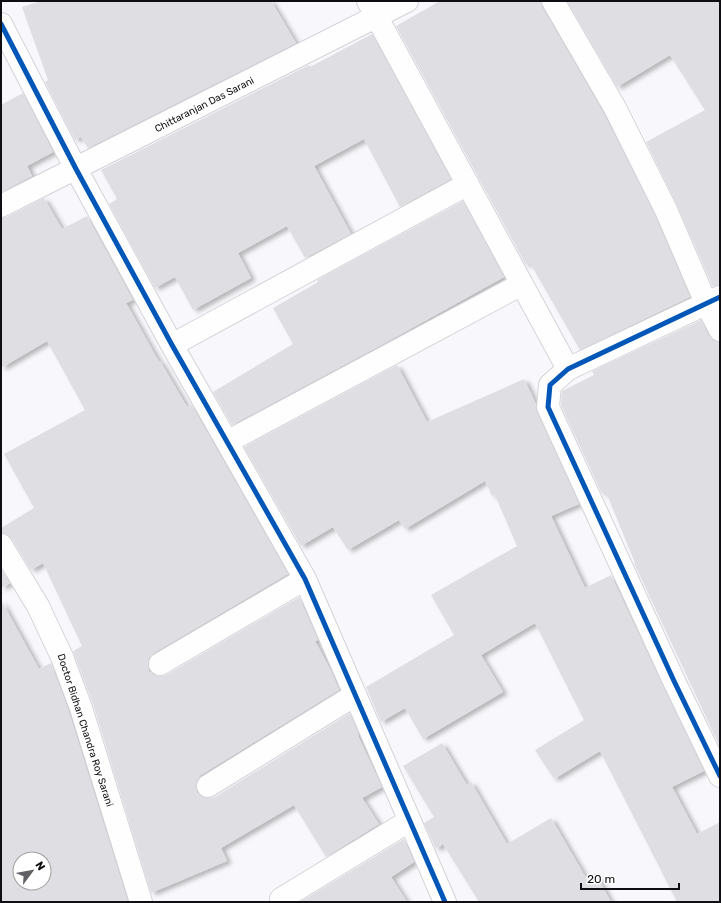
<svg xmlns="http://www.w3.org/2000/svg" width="721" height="903" viewBox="0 0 721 903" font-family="Rubik,sans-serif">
  <defs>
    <filter id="shadow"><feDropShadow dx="4.5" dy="2.5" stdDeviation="2" flood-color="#0004"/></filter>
  </defs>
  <rect width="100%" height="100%" fill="#f8f8fc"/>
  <path fill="#dfdfe3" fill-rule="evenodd" filter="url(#shadow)" d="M 41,1 L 271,1 L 296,43 L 88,148 L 81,137 L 75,140 L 45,82 L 48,80 L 22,7 Z
    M 440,1 L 541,1 L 542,7 L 604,114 L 655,215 L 690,297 L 580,350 L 530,263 L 526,265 L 396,26 Z
    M 567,1 L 720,1 L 720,285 L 713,287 L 677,205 L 646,142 L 705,110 L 670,55 L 617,87 Z
    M 372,34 L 451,179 L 400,207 L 364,139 L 314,166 L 351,234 L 305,258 L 287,226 L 238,253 L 251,278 L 193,310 L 175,277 L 155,288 L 109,204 L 117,199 L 101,170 L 309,65 L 310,67 Z
    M 23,93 L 53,152 L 27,166 L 32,176 L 1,192 L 1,105 Z
    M 44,198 L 62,229 L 87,216 L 133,300 L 126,303 L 159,362 L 160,361 L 187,407 L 191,404 L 288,574 L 154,653 L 149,658 L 148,664 L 149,671 L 154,675 L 160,676 L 166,675 L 299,597 L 318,640 L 315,641 L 331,671 L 339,690 L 201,775 L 197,780 L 196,787 L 197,792 L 202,797 L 209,798 L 215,797 L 350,713 L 359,735 L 358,736 L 382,787 L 362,798 L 379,824 L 326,857 L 294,805 L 221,848 L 227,861 L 151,893 L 93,704 L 73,651 L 82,646 L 43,563 L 31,570 L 12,539 L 7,534 L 1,533 L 1,528 L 34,508 L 4,454 L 85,410 L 47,341 L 1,368 L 1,218 L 7,217 Z
    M 463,201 L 504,277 L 385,343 L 232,425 L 213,392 L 293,344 L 273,308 L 318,282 L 317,280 Z
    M 701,320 L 709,336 L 714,341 L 720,342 L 720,747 L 634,563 L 635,563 L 606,492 L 602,494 L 561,405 L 562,391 L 594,375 L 592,371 Z
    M 397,365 L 427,422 L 524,379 L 536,404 L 537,412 L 579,504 L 551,516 L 585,588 L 611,575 L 663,686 L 704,771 L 672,787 L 697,834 L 720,822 L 720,902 L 677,902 L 600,751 L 554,779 L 535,750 L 584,720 L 535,623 L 481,655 L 503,692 L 423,739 L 405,708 L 381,722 L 366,687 L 454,635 L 431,595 L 517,546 L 495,495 L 492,496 L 485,481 L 405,529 L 399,520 L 348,550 L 333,527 L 301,546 L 244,447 Z
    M 1,569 L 10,583 L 1,588 Z
    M 1,600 L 39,669 L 51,663 L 69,712 L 128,902 L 1,902 ZM 20,859 L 44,859 L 44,883 L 20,883 Z
    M 442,743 L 467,785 L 471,782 L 507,844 L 551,818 L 586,878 L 595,873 L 611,902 L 479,902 L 443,844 L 436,849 L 424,823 L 434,817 L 403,766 Z
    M 404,839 L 414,862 L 391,877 L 407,902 L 300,902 Z"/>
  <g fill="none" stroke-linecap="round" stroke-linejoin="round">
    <defs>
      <path id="minor" d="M 368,1 L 568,369
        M 553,1 L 615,108 L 666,210 L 706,303 L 720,330
        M 1,24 L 76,169 L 172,345 L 305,579 L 445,902
        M 1,206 L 407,1
        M 720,297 L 568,369 L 550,385 L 548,407 L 674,681 L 720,776
        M 172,345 L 468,184
        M 227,442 L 522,284
        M 1,545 L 38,606 L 62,657 L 81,708 L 141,902
        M 160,664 L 305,579
        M 208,786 L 355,695
        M 281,899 L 409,821"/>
    </defs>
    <use href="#minor" stroke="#d4d4d8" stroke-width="24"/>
    <use href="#minor" stroke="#fefeff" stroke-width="22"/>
    <defs>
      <path id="cycleway" d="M 1,24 L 76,169 L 172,345 L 305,579 L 445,902
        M 720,297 L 568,369 L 550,385 L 548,407 L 674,681 L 720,776"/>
    </defs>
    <use href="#cycleway" stroke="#fff" stroke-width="8"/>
    <use href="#cycleway" stroke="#0057b8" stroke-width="5"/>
  </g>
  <g text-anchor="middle" stroke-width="3" stroke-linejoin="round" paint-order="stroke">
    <g font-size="10" fill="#0f0f13" stroke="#fff">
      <text transform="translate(204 104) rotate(-27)" y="4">Chittaranjan Das Sarani</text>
      <text transform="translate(86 730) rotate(72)" y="4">Doctor Bidhan Chandra Roy Sarani</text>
    </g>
  </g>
  <rect width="721" height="903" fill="none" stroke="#0f0f13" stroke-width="4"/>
  <g transform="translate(32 871) rotate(58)"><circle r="19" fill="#ffffff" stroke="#9f9fa1"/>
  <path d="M0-3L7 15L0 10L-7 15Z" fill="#616165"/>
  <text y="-6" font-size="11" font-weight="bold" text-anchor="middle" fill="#0f0f13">N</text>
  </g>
  <path d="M581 883v6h98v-6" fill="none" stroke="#0f0f13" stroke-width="2"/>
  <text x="587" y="883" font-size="12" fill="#0f0f13" stroke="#ffffff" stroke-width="3" paint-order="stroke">20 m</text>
</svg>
